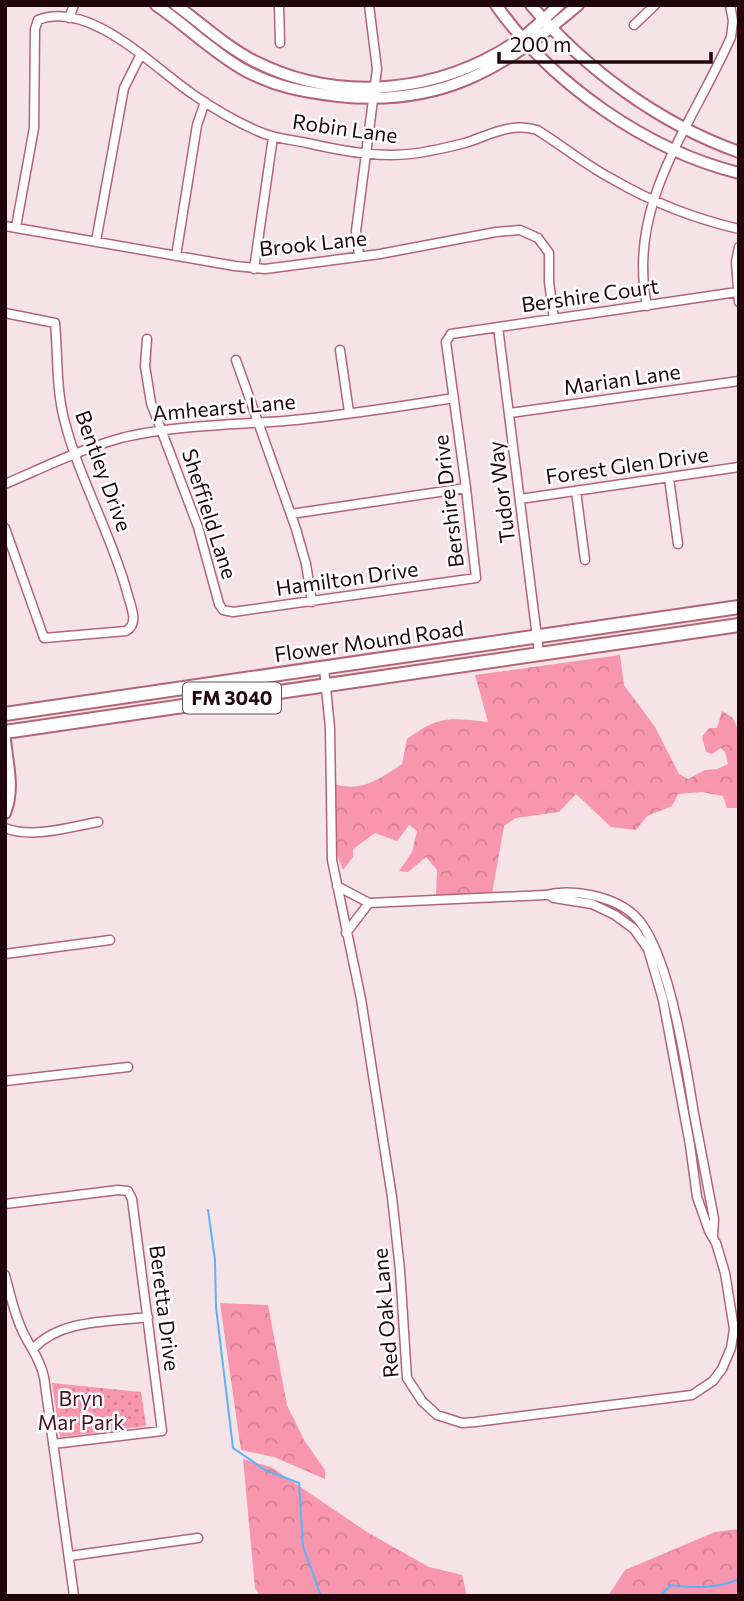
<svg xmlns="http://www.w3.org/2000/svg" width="744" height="1601" viewBox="0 0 744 1601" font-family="Commissioner,sans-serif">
  <defs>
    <pattern id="forest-crowns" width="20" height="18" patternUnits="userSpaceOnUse" patternTransform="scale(1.75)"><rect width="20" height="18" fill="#f896ae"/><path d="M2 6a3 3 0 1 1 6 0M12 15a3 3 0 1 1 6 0" fill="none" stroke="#d48094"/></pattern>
    <pattern id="park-dots" width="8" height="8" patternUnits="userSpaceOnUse" patternTransform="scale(1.75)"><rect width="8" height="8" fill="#f896ae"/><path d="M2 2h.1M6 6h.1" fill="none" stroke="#d48094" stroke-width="1.8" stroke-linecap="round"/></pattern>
  </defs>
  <rect width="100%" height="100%" fill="#f6e3e7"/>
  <path fill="url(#forest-crowns)" d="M 620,655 L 624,685 L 655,727 L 679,774 L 688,779 L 705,770 L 717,769 L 728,764 L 725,752 L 721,748 L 712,754 L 706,752 L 702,737 L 709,728 L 717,728 L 722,711 L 733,718 L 739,732 L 739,808 L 727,808 L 723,796 L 702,792 L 678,794 L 672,806 L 647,816 L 636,830 L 611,827 L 576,794 L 559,812 L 516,818 L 504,826 L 492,894 L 436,896 L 437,870 L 426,857 L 408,872 L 399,871 L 412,852 L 417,831 L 409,825 L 397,841 L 375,833 L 353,849 L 353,857 L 343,870 L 335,850 L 335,784 C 361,793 381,778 402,764 L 407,739 C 440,715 449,718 488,722 L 475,675 Z
    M 220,1303 L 268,1305 L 287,1405 L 304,1440 L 325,1470 L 325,1479 L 274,1457 L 241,1450 Z
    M 243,1459 L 271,1467 L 367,1532 L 429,1567 L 462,1575 L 467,1596 L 260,1596 L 255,1588 Z
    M 739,1529 L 739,1596 L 608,1596 L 625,1570 L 715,1532 Z"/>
  <path fill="url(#park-dots)" d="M 52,1383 L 141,1392 L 146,1426 L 60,1437 Z"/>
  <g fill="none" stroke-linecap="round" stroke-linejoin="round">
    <path stroke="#5ab2f7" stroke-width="2" d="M 208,1210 L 215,1260 L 216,1307 L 233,1448 L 265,1470 L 299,1483 L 303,1546 L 321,1596
      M 660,1596 L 671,1585 C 694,1588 717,1589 739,1579"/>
    <defs>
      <path id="street" d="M 279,5 L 280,43
        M 69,18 L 74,5
        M 634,25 L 655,5
        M 5,226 L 235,266 L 265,269 L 380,254 L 496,232 L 520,230 L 538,238 L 549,253 L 549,282 L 554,319
        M 16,227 L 34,128 L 35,29 L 38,20 C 90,0 152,66 191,93 C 214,109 239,124 265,134 C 279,139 293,140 307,143 C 346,152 389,160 429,151 C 441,149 453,146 465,143 C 490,135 511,122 537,130 C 563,146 587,166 614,180 C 652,202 696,219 739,229
        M 96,241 L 124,88 L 141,54
        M 739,247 L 736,262 L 739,302
        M 359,255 L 356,231 L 377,69 L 369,5
        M 176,256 L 197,125 L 205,102
        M 254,269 L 273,137
        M 647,306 C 626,203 692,126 731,37 L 733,21 L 730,5
        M 5,313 L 55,323 C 58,356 56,387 64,419 C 79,479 111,533 127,592 C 130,605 140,623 126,631 L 44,638 L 5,528
        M 498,327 L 539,653
        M 147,339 L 145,366 L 151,403 L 198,527 L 219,604 L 223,610 L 233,612 L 476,578 L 466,488 L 446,342 L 451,334 L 737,292
        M 340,350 L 349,412
        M 236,360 L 296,529 L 306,564 L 312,602
        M 510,413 L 739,381
        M 669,478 L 678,544
        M 5,484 C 45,467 83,448 125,437 C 178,425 230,425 284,421 C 341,416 397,407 454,398
        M 576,491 L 585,560
        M 520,499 L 739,467
        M 291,514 L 466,488
        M 324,668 L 330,728 L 332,860 L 361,999 L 392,1197 L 400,1270 L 407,1378 L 422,1401 L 437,1415 L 462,1423 L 475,1422 L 692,1395 L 713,1381 L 722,1369 L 731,1348 L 734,1329 L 725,1273 L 716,1243 L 709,1231 L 697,1197 L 690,1145 L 663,1000 L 648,949 L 634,929 L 615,915 L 592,904 L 554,898 L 549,895
        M 5,828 C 32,839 70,827 98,822
        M 337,886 L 369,903 L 545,895 C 572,888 614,896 635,916 C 669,949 686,1066 694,1114 C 701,1149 707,1184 714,1219 L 713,1236
        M 346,933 L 369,903
        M 5,954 L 110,940
        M 5,1081 L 128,1067
        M 5,1204 L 118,1190 L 128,1191 L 132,1199 L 162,1431 L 53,1444
        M 5,1275 C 10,1294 14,1313 22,1330 C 30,1348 39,1356 44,1377 L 74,1596
        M 34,1348 C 61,1319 110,1322 148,1317
        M 70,1556 L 198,1538"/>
      <path id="secondary" d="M 156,5 C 187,26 213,53 246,71 C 277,87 303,92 338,96 C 440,107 502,70 578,5
        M 176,5 C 202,24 225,46 254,61 C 341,105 444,93 523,37 C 535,28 547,16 559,5
        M 496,5 C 551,83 646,150 739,173
        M 531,5 C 585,69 660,124 739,152
        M 5,739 C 7,765 15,787 5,813"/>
      <path id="primary" d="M 5,714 L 739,607
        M 5,732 L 739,625"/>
    </defs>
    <use href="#street" stroke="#b36478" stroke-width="11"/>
    <use href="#secondary" stroke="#b36478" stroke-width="14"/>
    <use href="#primary" stroke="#b36478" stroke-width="16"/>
    <use href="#street" stroke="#fff" stroke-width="8"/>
    <use href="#secondary" stroke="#fff" stroke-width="10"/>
    <use href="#primary" stroke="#fff" stroke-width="12"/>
  </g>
  <g text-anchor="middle" stroke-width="5" stroke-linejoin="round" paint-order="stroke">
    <rect fill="#fff" stroke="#645056" stroke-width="2" x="183" y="682.5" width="98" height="31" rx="5"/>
    <g font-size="19" font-weight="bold" fill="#21050d">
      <text x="232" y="705">FM 3040</text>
    </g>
    <g font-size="21" fill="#21050d" stroke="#fff">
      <text transform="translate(345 129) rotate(8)" y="7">Robin Lane</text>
      <text transform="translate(313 244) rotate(-6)" y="7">Brook Lane</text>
      <text transform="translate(590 296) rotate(-8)" y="7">Bershire Court</text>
      <text transform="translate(622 380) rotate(-8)" y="7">Marian Lane</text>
      <text transform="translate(224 408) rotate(-5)" y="7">Amhearst Lane</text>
      <text transform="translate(627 466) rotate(-8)" y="7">Forest Glen Drive</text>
      <text transform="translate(103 471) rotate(70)" y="7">Bentley Drive</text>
      <text transform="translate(502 492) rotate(-97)" y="7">Tudor Way</text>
      <text transform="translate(449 501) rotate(-97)" y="7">Bershire Drive</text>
      <text transform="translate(209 514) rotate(72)" y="7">Sheffield Lane</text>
      <text transform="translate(347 579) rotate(-8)" y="7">Hamilton Drive</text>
      <text transform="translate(369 642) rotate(-8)" y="7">Flower Mound Road</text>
      <text transform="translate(164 1308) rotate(83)" y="7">Beretta Drive</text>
      <text transform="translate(386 1313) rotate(-95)" y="7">Red Oak Lane</text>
    </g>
    <g font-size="21" fill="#4e0d24" stroke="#fff">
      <text x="81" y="1406">Bryn<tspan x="81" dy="24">Mar Park</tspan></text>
    </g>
  </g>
  <rect width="744" height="1601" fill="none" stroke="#21050d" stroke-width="14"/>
  <path d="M499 52v10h212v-10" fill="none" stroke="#21050d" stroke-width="3.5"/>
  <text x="510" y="52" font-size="21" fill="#21050d" stroke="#ffffff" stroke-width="5" paint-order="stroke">200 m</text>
</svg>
